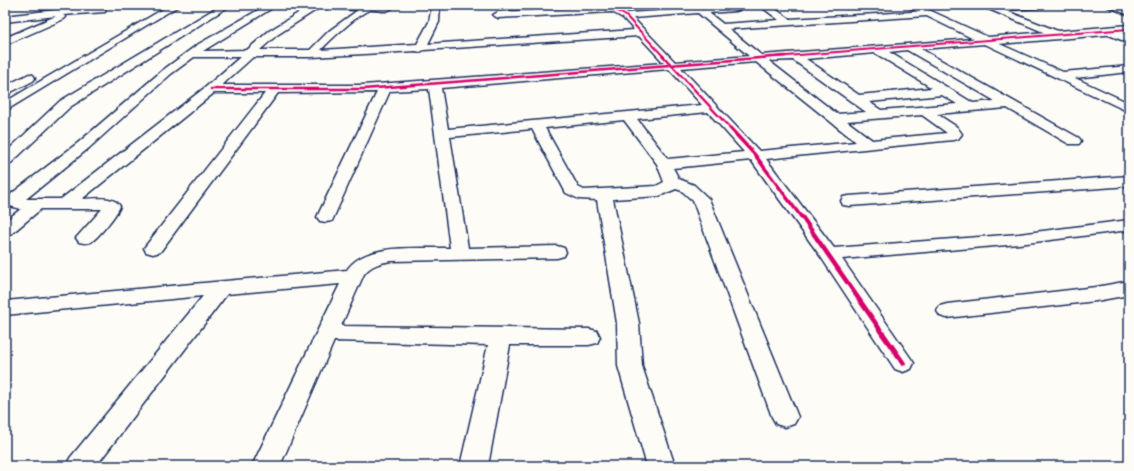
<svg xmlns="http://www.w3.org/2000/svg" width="1134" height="471" viewBox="0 0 1134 471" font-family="Sriracha,sans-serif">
  <rect width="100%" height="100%" fill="#fdfcf7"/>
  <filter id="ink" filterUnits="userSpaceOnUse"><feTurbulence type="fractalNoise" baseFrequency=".025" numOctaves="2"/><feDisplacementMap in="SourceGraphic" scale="8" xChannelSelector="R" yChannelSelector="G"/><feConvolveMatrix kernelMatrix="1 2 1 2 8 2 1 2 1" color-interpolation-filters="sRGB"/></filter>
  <g filter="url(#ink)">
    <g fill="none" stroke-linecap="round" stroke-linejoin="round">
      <defs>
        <path id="street" d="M 170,5 L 180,5 L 5,111 L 5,102 Z
          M 221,5 L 231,5 L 70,107 L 10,164 L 5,166 L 5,153 L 60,101 Z
          M 267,5 L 277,5 L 203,51 L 247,50 L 269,31 L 308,7 L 307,5 L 380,5 L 390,6 L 392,8 C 386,14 378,9 370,10 C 360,12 329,41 321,50 L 417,44 L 429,22 L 432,5 L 440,5 L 439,22 L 428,44 L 634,30 L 623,18 L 612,12 L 498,18 L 493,15 L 498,12 L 604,7 L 603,5 L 614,5 L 628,13 L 739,6 L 739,10 L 736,11 L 709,13 L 723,24 L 779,20 L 759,5 L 769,5 L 790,19 L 929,11 L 931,13 L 926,16 L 729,29 L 761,55 L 986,38 L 1063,72 L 1129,66 L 1129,72 L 1075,78 L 1129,103 L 1129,112 L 985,44 L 921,49 L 1079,138 L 1081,141 L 1079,144 L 1069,144 L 1007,108 L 937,114 L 957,127 L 962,134 L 958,139 L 953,140 L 766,159 L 834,248 L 1019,234 L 1129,220 L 1129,230 L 1019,244 L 842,259 L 914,363 L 911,369 L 903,372 L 895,369 L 821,257 L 751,160 L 673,168 L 679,179 L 694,185 L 709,199 L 798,417 L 794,424 L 785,427 L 776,424 L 772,417 L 693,201 L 682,191 L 676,189 L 659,196 L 613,199 L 639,323 L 642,366 L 675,466 L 647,466 L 618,366 L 617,323 L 597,200 L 579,199 L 566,193 L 532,129 L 450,137 L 468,248 L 557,246 L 564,248 L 566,252 L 564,256 L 557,258 L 391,261 C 380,263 371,265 364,274 L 341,326 L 589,329 L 597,331 L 600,337 L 597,343 L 589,345 L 510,345 L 488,466 L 460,466 L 488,345 L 334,341 L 280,466 L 252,466 L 340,284 L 227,294 L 96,466 L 66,466 L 70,458 L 203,296 L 5,315 L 5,301 L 347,270 C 365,242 420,249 450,248 L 429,89 L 390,91 L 332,221 L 326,222 L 320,221 L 317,217 L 377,92 L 278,93 L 160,252 L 153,254 L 146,252 L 144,248 L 265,93 L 214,93 L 82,199 C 94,199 113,195 120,206 C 118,213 98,238 91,242 C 87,244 83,243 79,242 L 76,238 L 102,209 L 41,209 L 11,234 L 5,235 L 5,221 L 21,209 L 10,206 L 8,202 L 11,194 L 79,142 L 163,70 L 197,45 ZM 319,8 L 358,10 L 329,31 L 310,50 L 260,50 L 277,35 ZM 698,13 L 749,56 L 675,62 L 633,18 ZM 639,36 L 664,63 L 363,85 L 222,85 L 253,57 L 312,57 L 416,51 L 420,52 L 424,50 ZM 907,50 L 995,101 L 973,103 L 889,52 ZM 875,53 L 932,88 L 859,95 L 806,59 ZM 194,57 L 240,57 L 207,86 L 61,199 L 26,199 L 89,148 L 171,74 ZM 793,60 L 866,112 L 837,114 L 769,61 ZM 756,62 L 856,142 L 759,151 L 681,68 ZM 669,69 L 702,105 L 448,129 L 441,88 ZM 942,95 L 957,104 L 881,110 L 869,102 ZM 708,112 L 744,152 L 668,159 L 637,119 ZM 922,115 L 947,133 L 872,140 L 847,121 ZM 624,120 L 657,164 L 664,182 L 656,186 L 584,190 L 578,187 L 545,128 Z
          M 979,5 L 1042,5 L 1038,8 L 1004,10 L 1063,33 L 1064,35 L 1063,37 L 1055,37 Z
          M 1104,5 L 1117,5 L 1129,9 L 1129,15 Z
          M 102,7 L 105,8 L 105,12 L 63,15 L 66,17 L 64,19 L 5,45 L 5,38 L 56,16 L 5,22 L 5,16 L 71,8 Z
          M 1108,28 L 1129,36 L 1129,43 L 1104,33 L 1103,31 Z
          M 29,74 L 33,75 L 35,78 L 33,81 L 5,95 L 5,86 Z
          M 1129,176 L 1129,186 L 849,206 L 843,205 L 841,201 L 843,197 L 849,196 Z
          M 1129,281 L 1129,295 L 1096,301 L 947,318 L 940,316 L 937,311 L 940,306 L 947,304 L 1096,287 Z"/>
        <path id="secondary" d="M 904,5 L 918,5 L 988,37 L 1129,25 L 1129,33 L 986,45 Z"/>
      </defs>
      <use href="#street" stroke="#1b2f5e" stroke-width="3"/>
      <use href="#secondary" stroke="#1b2f5e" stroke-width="3"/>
      <use href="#street" fill="#fdfcf7" fill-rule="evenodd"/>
      <use href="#secondary" fill="#fdfcf7" fill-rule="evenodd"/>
      <defs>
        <path id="cycleway-far4" d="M 607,5 L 626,16 L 664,57
          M 774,57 L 1129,29"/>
        <path id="cycleway-far3" d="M 663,56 L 731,129
          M 211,89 L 363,89 L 786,56"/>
        <path id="cycleway-far2" d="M 730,128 L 755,155 L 802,218"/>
        <path id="cycleway-far1" d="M 802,217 L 881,331"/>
        <path id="cycleway" d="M 880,330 L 903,363"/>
      </defs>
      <use href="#cycleway-far4" stroke="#fdfcf7" stroke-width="3.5"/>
      <use href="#cycleway-far3" stroke="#fdfcf7" stroke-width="4"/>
      <use href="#cycleway-far2" stroke="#fdfcf7" stroke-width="5.5"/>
      <use href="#cycleway-far1" stroke="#fdfcf7" stroke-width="7"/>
      <use href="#cycleway" stroke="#fdfcf7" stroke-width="8"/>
      <use href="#cycleway-far4" stroke="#d6006c" stroke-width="2"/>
      <use href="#cycleway-far3" stroke="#d6006c" stroke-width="2.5"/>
      <use href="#cycleway-far2" stroke="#d6006c" stroke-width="3.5"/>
      <use href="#cycleway-far1" stroke="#d6006c" stroke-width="4.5"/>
      <use href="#cycleway" stroke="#d6006c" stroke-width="5.5"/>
    </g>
  </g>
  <rect width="1134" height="471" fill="none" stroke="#fdfcf7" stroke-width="20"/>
  <rect x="10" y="10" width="1114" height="451" fill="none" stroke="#1b2f5e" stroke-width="1.5" filter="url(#ink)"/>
</svg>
